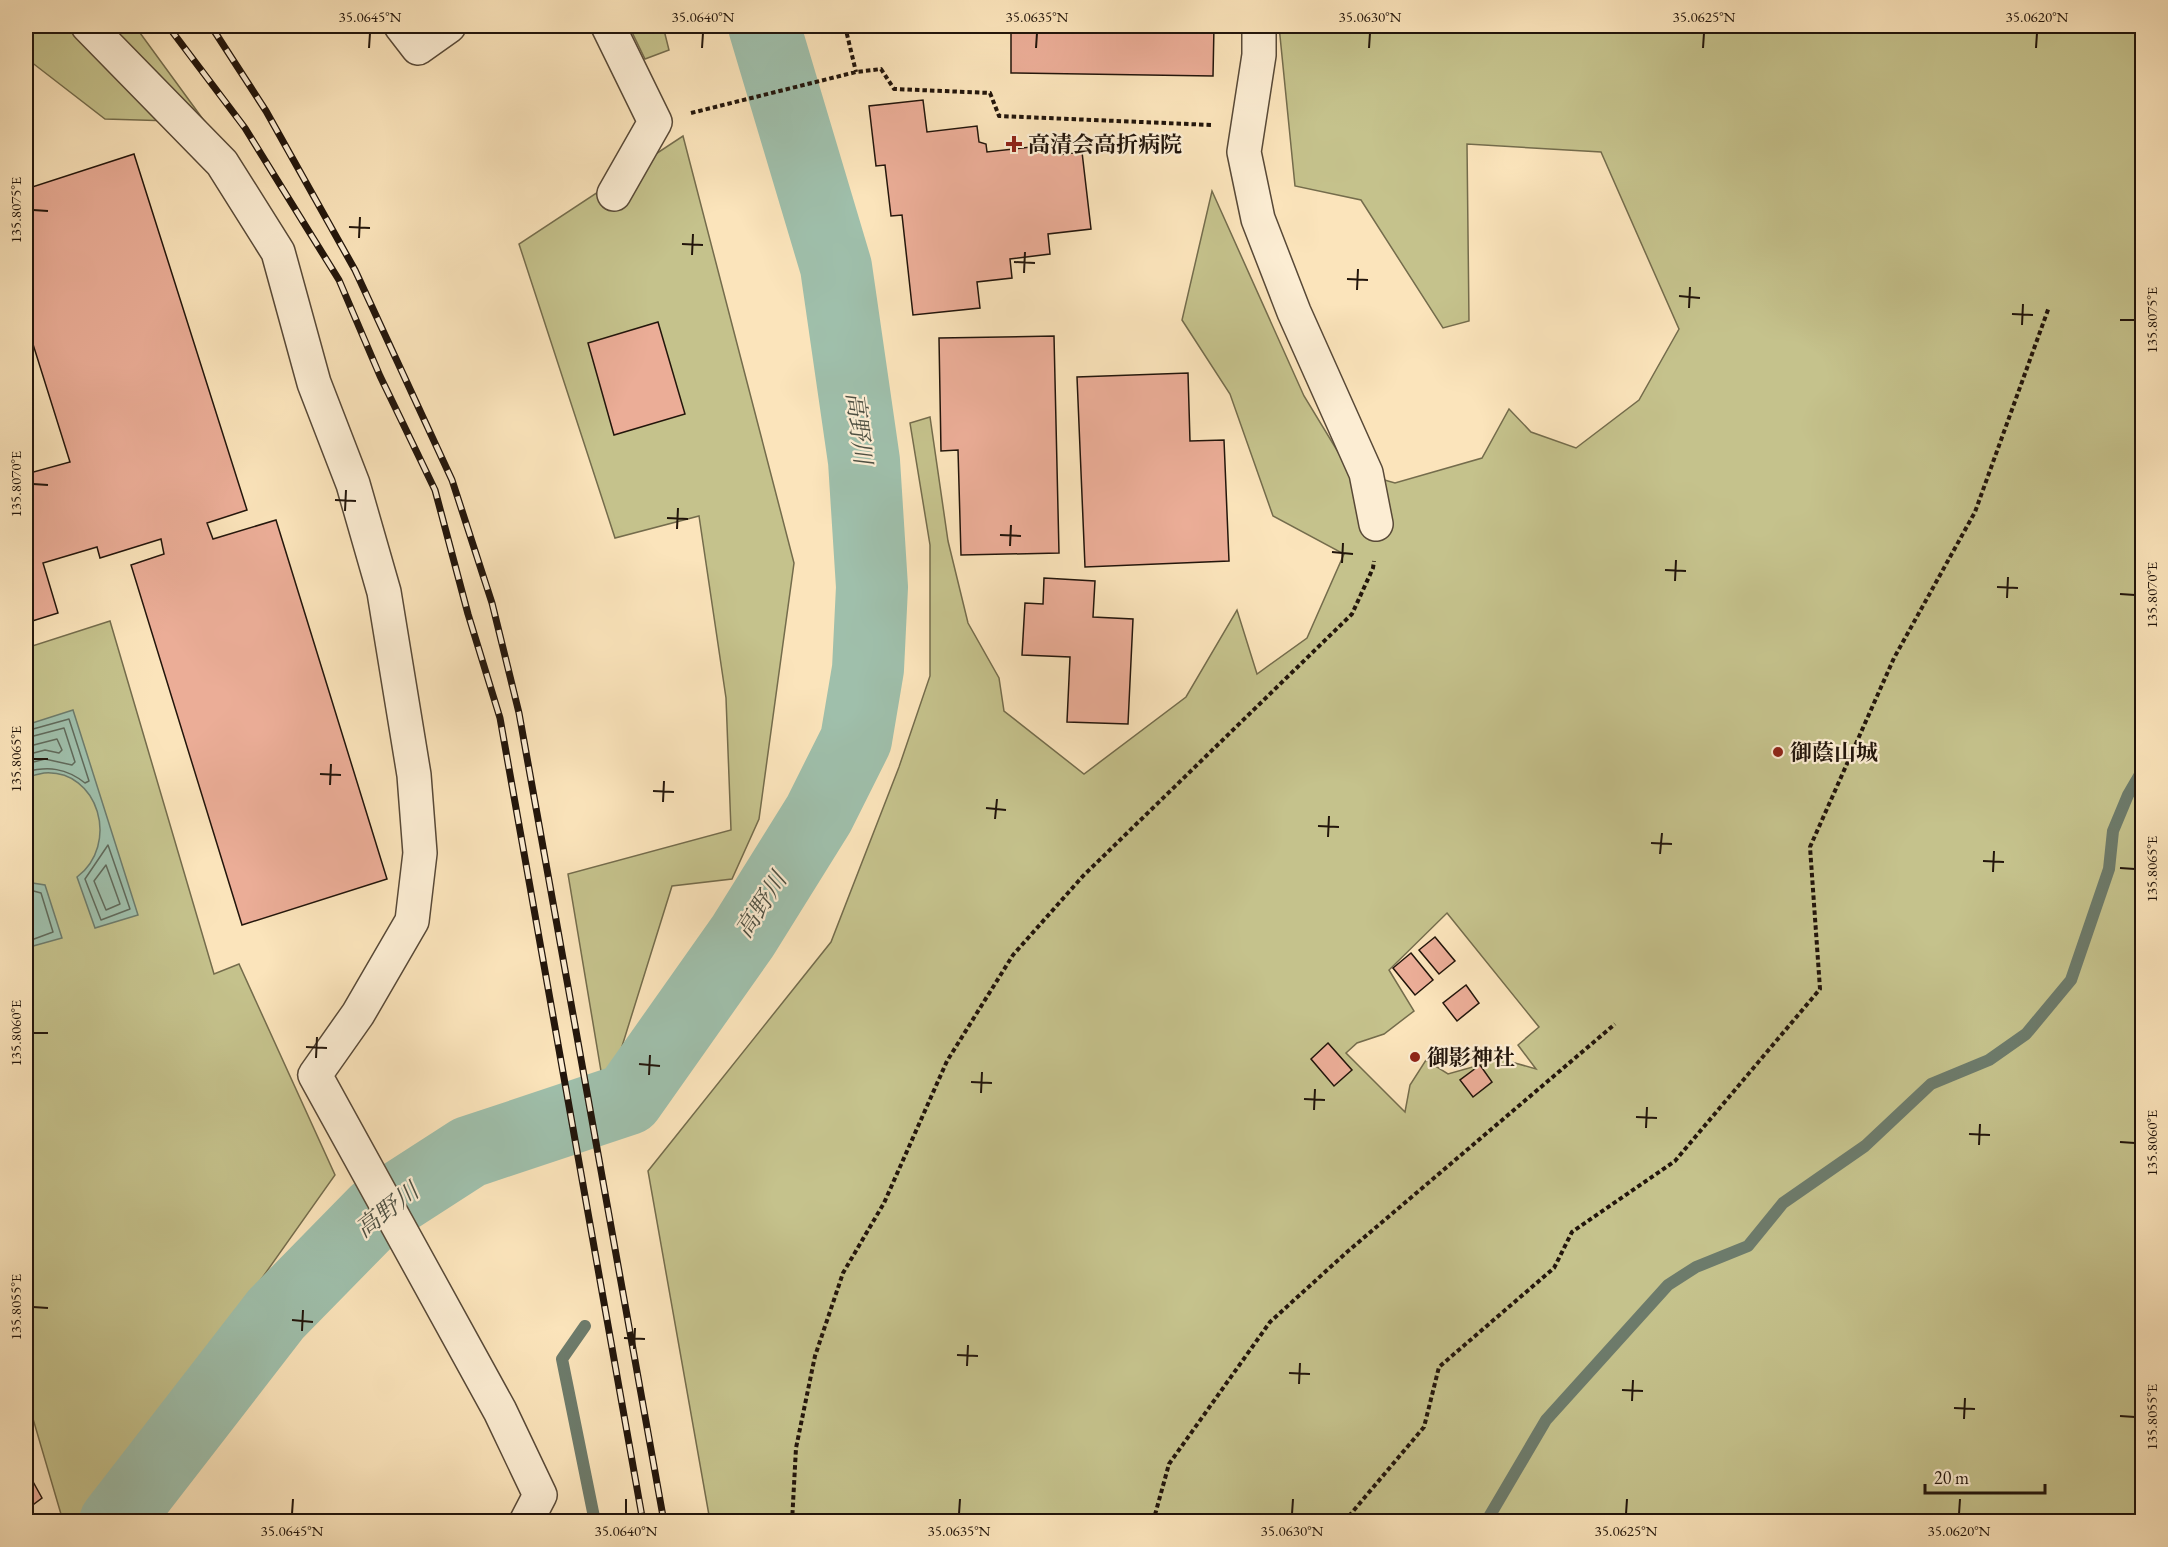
<svg xmlns="http://www.w3.org/2000/svg" width="2168" height="1547" viewBox="0 0 2168 1547" font-family="'EB Garamond','Noto Serif JP',serif">
  <rect width="100%" height="100%" fill="#fbe4bb"/>
  <filter id="stains"><feTurbulence type="fractalNoise" baseFrequency=".00333" numOctaves="4"/><feColorMatrix values="0 0 0 0 .2 0 0 0 0 .09 0 0 0 0 .02 0 0 0 .5 -.17"/></filter>
  <radialGradient id="worn" r=".72"><stop offset=".6" stop-color="#630" stop-opacity="0"/><stop offset="1" stop-color="#630" stop-opacity=".3"/></radialGradient>
  <path fill="#c5c28c" stroke="#746c4c" stroke-width="1.5" fill-rule="evenodd" d="M 26,26 L 135,26 L 205,122 L 105,119 L 26,58 Z
    M 629,26 L 663,26 L 669,50 L 645,59 Z
    M 1279,26 L 2142,26 L 2142,1521 L 710,1521 L 648,1171 L 831,942 L 899,767 L 930,676 L 930,545 L 910,423 L 930,417 L 948,541 L 968,623 L 999,678 L 1004,711 L 1084,774 L 1186,697 L 1237,610 L 1257,674 L 1307,638 L 1344,554 L 1273,516 L 1230,394 L 1182,320 L 1212,191 L 1304,396 L 1349,470 L 1395,483 L 1482,458 L 1509,409 L 1531,432 L 1576,448 L 1639,400 L 1679,329 L 1601,152 L 1467,144 L 1469,321 L 1443,328 L 1361,200 L 1295,186 ZM 1447,913 L 1539,1027 L 1518,1045 L 1536,1069 L 1501,1059 L 1448,1074 L 1426,1060 L 1410,1085 L 1405,1112 L 1346,1053 L 1357,1043 L 1384,1034 L 1414,1011 L 1389,970 Z
    M 683,136 L 794,563 L 759,819 L 732,879 L 672,886 L 614,1072 L 601,1071 L 568,874 L 731,830 L 726,698 L 699,516 L 615,538 L 519,244 Z
    M 110,621 L 214,974 L 239,964 L 335,1175 L 90,1521 L 63,1521 L 26,1395 L 26,648 Z"/>
  <path fill="#9fbfab" stroke="#6d7b6b" stroke-width="1.5" d="M 73,710 L 138,915 L 95,928 L 77,877 C 120,845 99,769 44,773 C 38,774 31,776 26,778 L 26,725 Z
    M 26,882 L 45,885 L 62,938 L 26,948 Z"/>
  <g fill="none" stroke-linecap="round" stroke-linejoin="round">
    <path stroke="#606a5b" stroke-width="1.5" d="M 26,731 L 69,719 L 89,781 L 85,783 C 66,768 48,766 26,772
      M 26,738 L 64,728 L 75,762 L 72,765 L 45,759 L 26,764
      M 26,747 L 57,739 L 62,750 L 59,753 L 45,750 L 26,755
      M 108,845 L 130,909 L 101,920 L 85,879 Z
      M 106,865 L 120,904 L 106,910 L 94,881 Z
      M 26,889 L 41,893 L 53,932 L 26,942"/>
    <path stroke="#6d7b6b" stroke-width="12" d="M 585,1326 L 562,1359 L 595,1522
      M 1486,1522 L 1546,1420 L 1668,1285 L 1696,1267 L 1748,1246 L 1783,1203 L 1865,1146 L 1931,1084 L 1989,1060 L 2026,1034 L 2071,980 L 2109,869 L 2113,831 L 2128,795 L 2142,771"/>
    <path stroke="#9fbfab" stroke-width="72" d="M 115,1522 L 276,1314 L 376,1212 L 469,1152 L 628,1099 L 743,936 L 819,814 L 856,740 L 868,669 L 872,587 L 864,461 L 836,267 L 764,26"/>
  </g>
  <path fill="#ebad97" stroke="#22150b" stroke-width="1.5" d="M 1011,26 L 1214,26 L 1213,76 L 1011,73 Z
    M 923,100 L 927,132 L 977,126 L 979,142 L 986,144 L 987,152 L 1057,144 L 1058,155 L 1082,152 L 1091,229 L 1048,234 L 1050,254 L 1010,259 L 1012,278 L 977,282 L 980,308 L 913,315 L 902,215 L 891,216 L 885,165 L 876,166 L 869,106 Z
    M 134,154 L 247,510 L 207,523 L 213,539 L 276,520 L 387,879 L 242,925 L 131,565 L 164,554 L 161,539 L 100,558 L 97,547 L 43,563 L 58,613 L 26,623 L 26,474 L 70,462 L 26,322 L 26,189 Z
    M 658,322 L 685,414 L 614,435 L 588,343 Z
    M 1054,336 L 1059,553 L 961,555 L 958,450 L 941,451 L 939,338 Z
    M 1188,373 L 1190,441 L 1224,440 L 1229,561 L 1085,567 L 1077,377 Z
    M 1044,578 L 1095,581 L 1093,617 L 1133,619 L 1128,724 L 1067,722 L 1070,657 L 1022,655 L 1025,603 L 1043,604 Z
    M 1435,937 L 1455,961 L 1439,974 L 1419,950 Z
    M 1411,953 L 1433,980 L 1415,995 L 1393,968 Z
    M 1466,985 L 1479,1003 L 1457,1021 L 1443,1003 Z
    M 1328,1043 L 1352,1070 L 1334,1086 L 1311,1059 Z
    M 1480,1065 L 1492,1082 L 1473,1097 L 1460,1080 Z
    M 26,1469 L 42,1498 L 26,1510 Z"/>
  <g fill="none" stroke-linecap="round" stroke-linejoin="round">
    <defs>
      <path id="minor" d="M 88,26 L 222,163 L 278,252 L 314,383 L 353,484 L 384,592 L 414,775 L 420,853 L 412,921 L 358,1014 L 315,1075 L 500,1411 L 540,1495 L 526,1522
        M 401,26 L 418,48 L 449,26
        M 608,26 L 655,122 L 614,194
        M 1259,26 L 1259,55 L 1244,152 L 1258,219 L 1294,312 L 1366,473 L 1376,524"/>
    </defs>
    <use href="#minor" stroke="#584937" stroke-width="36"/>
    <path stroke="#22150b" stroke-width="4" stroke-dasharray="4.5 3" stroke-linecap="butt" d="M 845,26 L 856,72
      M 691,113 L 856,72 L 881,69 L 894,89 L 990,93 L 999,116 L 1212,125
      M 792,1522 L 796,1448 L 815,1356 L 843,1273 L 884,1203 L 947,1061 L 1013,955 L 1083,876 L 1352,614 L 1373,568 L 1374,561
      M 1153,1522 L 1169,1464 L 1270,1322 L 1347,1252 L 1615,1024
      M 1344,1522 L 1424,1427 L 1439,1367 L 1554,1268 L 1572,1232 L 1675,1161 L 1820,989 L 1810,847 L 1894,658 L 1975,512 L 2049,307"/>
    <use href="#minor" stroke="#fcedd3" stroke-width="33"/>
    <defs>
      <path id="rail" d="M 168,26 L 245,128 L 339,280 L 380,376 L 435,490 L 468,614 L 500,718 L 643,1522
        M 211,26 L 266,111 L 355,270 L 452,480 L 492,603 L 519,713 L 664,1522"/>
    </defs>
    <use href="#rail" stroke="#22150b" stroke-width="7"/>
    <use href="#rail" stroke="#fcedd3" stroke-width="4.5" stroke-dasharray="14" stroke-linecap="butt"/>
  </g>
  <path fill="none" stroke="#22150b" stroke-width="2" d="M 369,48 L 370,33M 702,48 L 703,33M 1036,48 L 1037,33M 1369,48 L 1370,33M 1703,48 L 1704,33M 2036,48 L 2037,33M 33,210 L 48,211M 349,227 L 370,228M 359,238 L 360,217M 682,244 L 703,245M 692,255 L 693,234M 1014,262 L 1035,263M 1024,273 L 1025,252M 1347,279 L 1368,280M 1357,290 L 1358,269M 1679,296 L 1700,298M 1689,308 L 1690,287M 2012,314 L 2033,315M 2120,320 L 2135,320M 2022,325 L 2023,304M 33,484 L 48,485M 335,500 L 356,501M 345,511 L 346,490M 667,518 L 688,519M 677,529 L 678,508M 1000,535 L 1021,536M 1010,546 L 1011,525M 1332,552 L 1353,554M 1342,563 L 1343,543M 1665,570 L 1686,571M 1675,581 L 1676,560M 1997,587 L 2018,588M 2120,594 L 2135,595M 2007,598 L 2008,577M 33,759 L 48,759M 320,774 L 341,775M 330,785 L 331,764M 653,791 L 674,792M 663,802 L 664,781M 986,808 L 1006,810M 995,819 L 997,799M 1318,826 L 1339,827M 1328,837 L 1329,816M 1651,843 L 1672,844M 1660,854 L 1662,833M 1983,861 L 2004,862M 2120,868 L 2135,869M 1993,872 L 1994,851M 33,1033 L 48,1033M 306,1047 L 327,1048M 316,1058 L 317,1037M 639,1064 L 660,1066M 649,1075 L 650,1055M 971,1082 L 992,1083M 981,1093 L 982,1072M 1304,1099 L 1325,1100M 1314,1110 L 1315,1089M 1636,1117 L 1657,1118M 1646,1128 L 1647,1107M 1969,1134 L 1990,1135M 2120,1142 L 2135,1143M 1979,1145 L 1980,1124M 33,1307 L 48,1308M 292,1320 L 313,1322M 302,1331 L 303,1310M 624,1338 L 645,1339M 634,1349 L 635,1328M 957,1355 L 978,1356M 967,1366 L 968,1345M 1289,1373 L 1310,1374M 1299,1384 L 1300,1363M 1622,1390 L 1643,1391M 1632,1401 L 1633,1380M 1954,1408 L 1975,1409M 2120,1416 L 2135,1417M 1964,1419 L 1965,1398M 292,1514 L 293,1499M 626,1514 L 626,1499M 959,1514 L 960,1499M 1292,1514 L 1293,1499M 1626,1514 L 1627,1499M 1959,1514 L 1960,1499"/>
  <g fill="#8f2418" stroke="#fcedd3" stroke-width="2">
    <path d="M1011 135h6v6h6v6h-6v6h-6v-6h-6v-6h6z"/>
    <circle cx="1778" cy="752" r="6"/>
    <circle cx="1415" cy="1057" r="6"/>
  </g>
  <g text-anchor="middle" stroke-width="4.5" stroke-linejoin="round" paint-order="stroke">
    <g font-size="22" font-weight="bold" fill="#22150b" stroke="#fcedd3" text-anchor="start">
      <text x="1028" y="152">高清会高折病院</text>
      <text x="1790" y="760">御蔭山城</text>
      <text x="1427" y="1065">御影神社</text>
    </g>
    <g font-size="24" font-style="italic" fill="#4e5043" stroke="#fcedd3">
      <text transform="translate(859 428) rotate(83)" y="8">高野川</text>
      <text transform="translate(761 905) rotate(-57)" y="8">高野川</text>
      <text transform="translate(387 1210) rotate(-38)" y="8">高野川</text>
    </g>
  </g>
  <rect width="2168" height="1547" fill="none" stroke="#fbe4bb" stroke-width="66"/>
  <path d="M1925 1484v9h120v-9" fill="none" stroke="#22150b" stroke-width="3"/>
  <text x="1934" y="1484" font-size="18" fill="#22150b" stroke="#fcedd3" stroke-width="4.5" paint-order="stroke">20 m</text>
  <rect x="33" y="33" width="2102" height="1481" fill="none" stroke="#22150b" stroke-width="2"/>
  <g font-size="15" text-anchor="middle" fill="#22150b">
    <text x="370" y="22">35.0645°N</text>
    <text x="703" y="22">35.0640°N</text>
    <text x="1037" y="22">35.0635°N</text>
    <text x="1370" y="22">35.0630°N</text>
    <text x="1704" y="22">35.0625°N</text>
    <text x="2037" y="22">35.0620°N</text>
    <text transform="translate(16 210) rotate(-90)" y="5">135.8075°E</text>
    <text transform="translate(2152 320) rotate(-90)" y="5">135.8075°E</text>
    <text transform="translate(16 484) rotate(-90)" y="5">135.8070°E</text>
    <text transform="translate(2152 595) rotate(-90)" y="5">135.8070°E</text>
    <text transform="translate(16 759) rotate(-90)" y="5">135.8065°E</text>
    <text transform="translate(2152 869) rotate(-90)" y="5">135.8065°E</text>
    <text transform="translate(16 1033) rotate(-90)" y="5">135.8060°E</text>
    <text transform="translate(2152 1143) rotate(-90)" y="5">135.8060°E</text>
    <text transform="translate(16 1307) rotate(-90)" y="5">135.8055°E</text>
    <text transform="translate(2152 1417) rotate(-90)" y="5">135.8055°E</text>
    <text x="292" y="1536">35.0645°N</text>
    <text x="626" y="1536">35.0640°N</text>
    <text x="959" y="1536">35.0635°N</text>
    <text x="1292" y="1536">35.0630°N</text>
    <text x="1626" y="1536">35.0625°N</text>
    <text x="1959" y="1536">35.0620°N</text>
  </g>
  <rect width="100%" height="100%" filter="url(#stains)"/>
  <rect width="100%" height="100%" fill="url(#worn)"/>
</svg>
